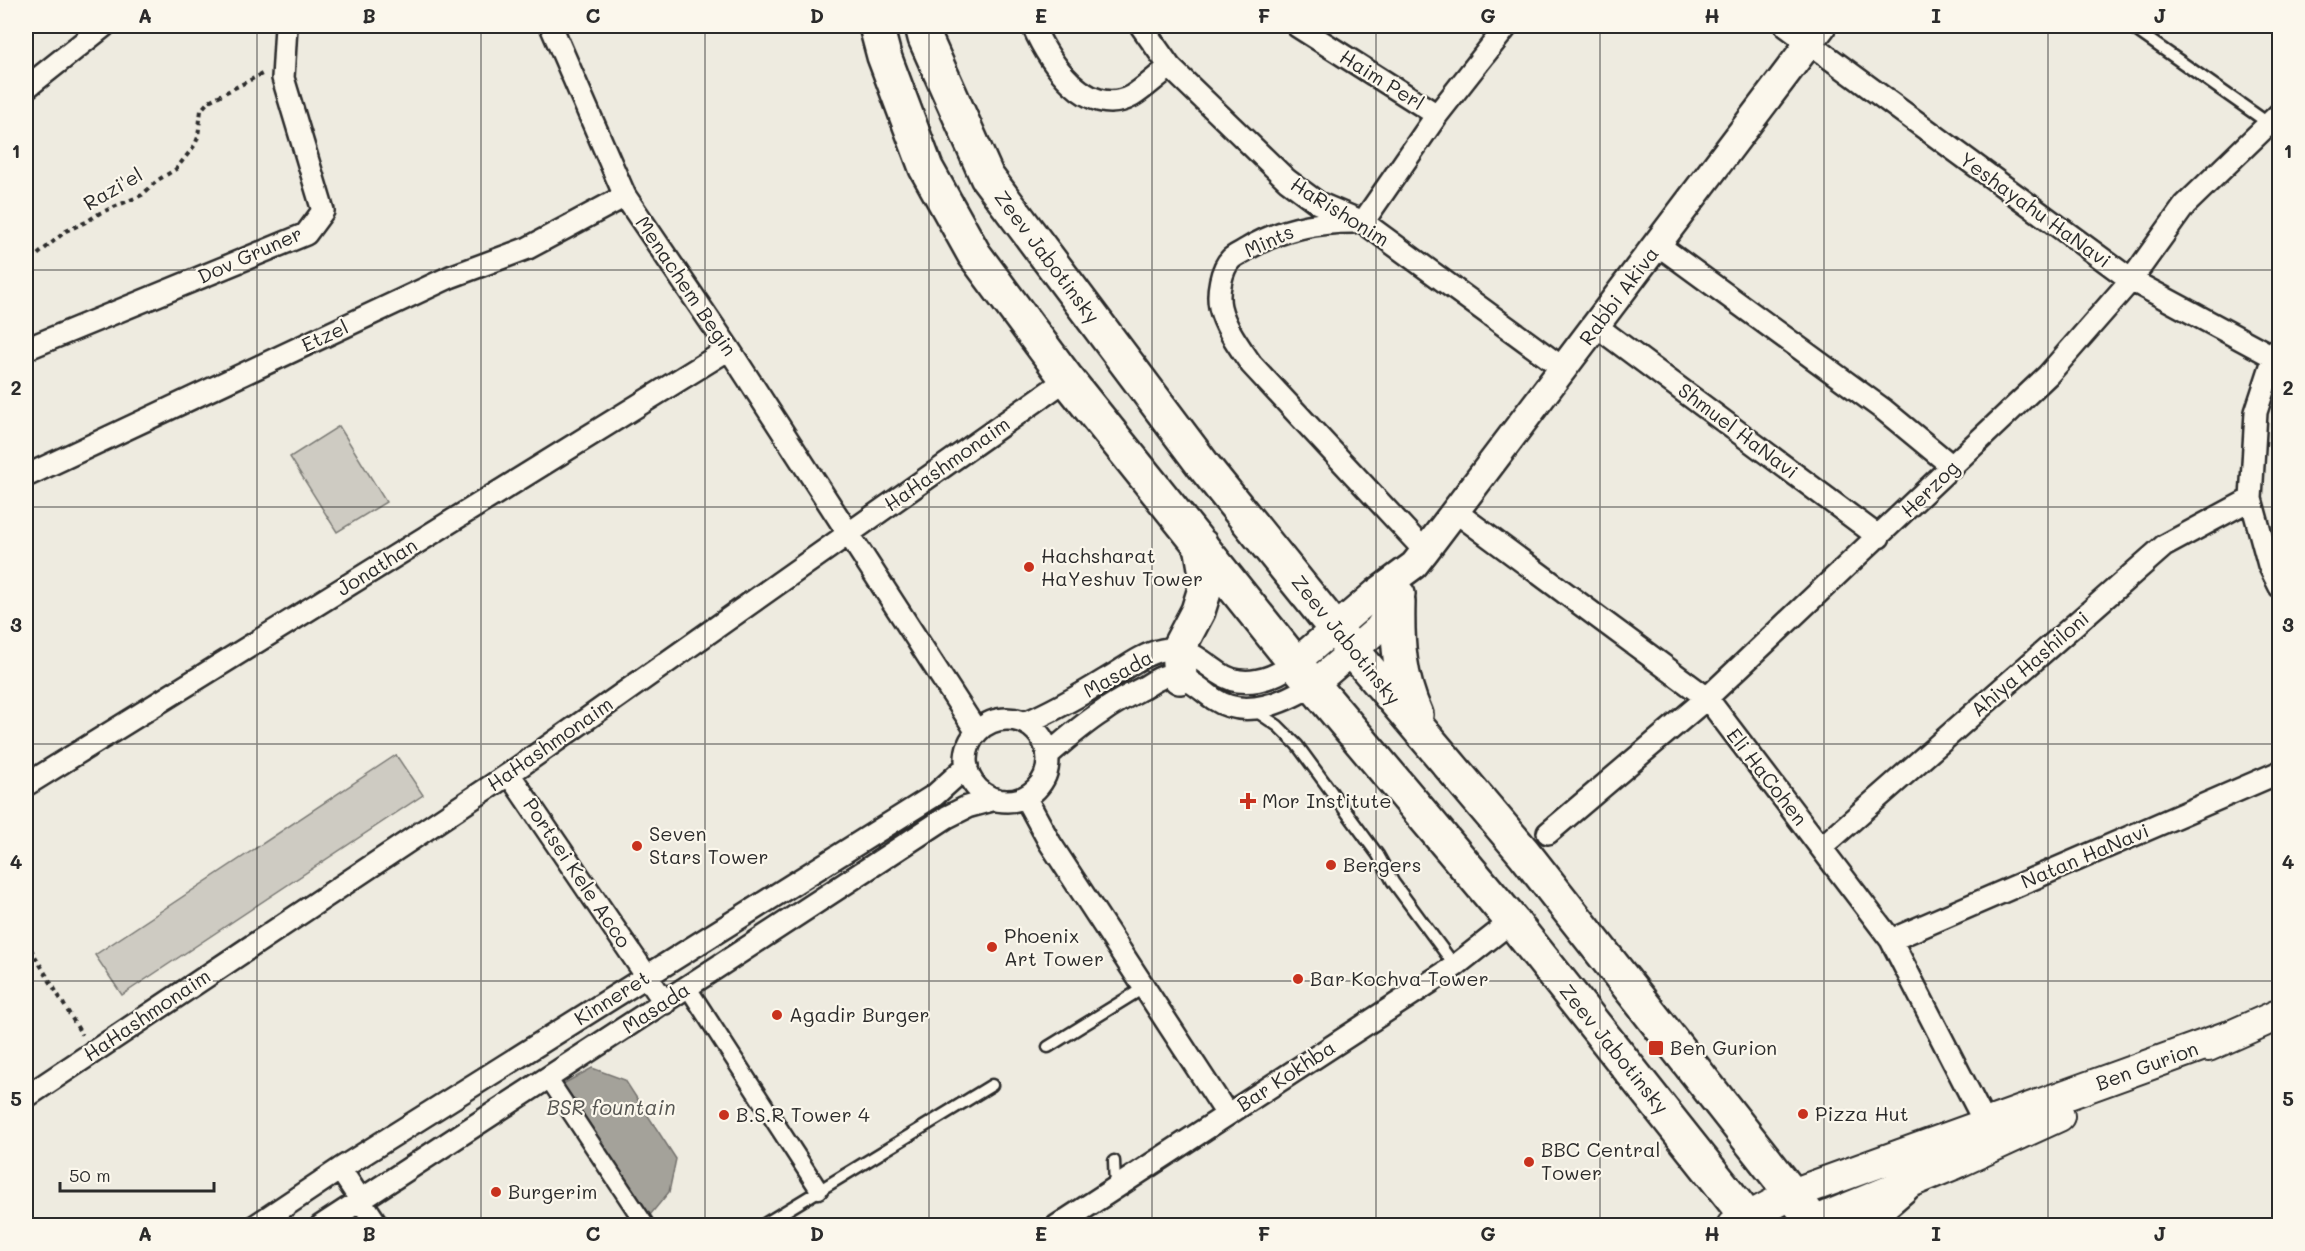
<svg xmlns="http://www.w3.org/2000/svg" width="2305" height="1251" viewBox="0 0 2305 1251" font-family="Mali,sans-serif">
  <rect width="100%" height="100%" fill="#eeebe0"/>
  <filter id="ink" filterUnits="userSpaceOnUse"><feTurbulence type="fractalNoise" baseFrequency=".0167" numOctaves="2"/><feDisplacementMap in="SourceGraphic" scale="12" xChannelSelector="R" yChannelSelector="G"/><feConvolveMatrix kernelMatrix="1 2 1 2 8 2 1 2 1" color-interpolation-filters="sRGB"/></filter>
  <g filter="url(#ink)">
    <path fill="#cecbc2" stroke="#7c7b76" stroke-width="1.5" d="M 339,426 L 386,502 L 337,532 L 290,457 Z
      M 396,755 L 423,795 L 122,995 L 95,955 Z"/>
    <path fill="#a4a29a" stroke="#74726e" stroke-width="1.5" d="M 592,1068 L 625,1080 L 676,1159 L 669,1192 L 650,1215 L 563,1084 Z"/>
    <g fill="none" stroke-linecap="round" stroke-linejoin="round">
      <defs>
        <path id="service" d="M 2130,26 L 2268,123
          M 1253,709 L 1278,726 L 1297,745 L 1378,855 L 1393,882 L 1455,966
          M 1048,1047 L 1145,987
          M 1114,1161 L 1115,1187
          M 761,1226 L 992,1085"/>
        <path id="pedestrian" d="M 688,988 L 819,1190
          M 548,1078 L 646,1226"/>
        <path id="minor" d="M 551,26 L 625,196 L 729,349 L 977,732
          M 1033,26 C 1048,60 1087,121 1132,96 C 1145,88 1157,76 1170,67
          M 1141,26 L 1170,67 L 1287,180 L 1318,203 L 1363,222 L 1564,369
          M 1297,26 L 1437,115
          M 1786,26 L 2131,280 L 2274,357
          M 26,88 L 104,26
          M 1353,222 C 1315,222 1280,229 1247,249 C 1243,252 1235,255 1231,259 C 1221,269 1217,293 1220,307 C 1225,328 1239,346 1251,364 L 1425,551
          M 1363,222 L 1437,115 L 1507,26
          M 1657,244 L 1884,410 L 1953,467
          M 1596,326 L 1879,537
          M 2280,346 L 2274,357 L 2256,412 L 2251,499 L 2269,565 L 2280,587
          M 26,349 L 306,234 L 323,211 L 283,78 L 286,26
          M 26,476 L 450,277 L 528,248 L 625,196
          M 1456,512 L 1707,698 L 1891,940 L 1986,1125
          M966 760a41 41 0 1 1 82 0a41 41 0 1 1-82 0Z
          M 1025,723 C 1053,711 1079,696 1105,680 C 1123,670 1142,654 1162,650 C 1186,645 1200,660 1219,673 C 1243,690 1273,679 1295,663
          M 1048,755 C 1065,740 1083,724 1102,712 C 1114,703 1128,696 1141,689 C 1149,685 1157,678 1166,676 C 1185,673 1200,689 1214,699 C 1246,720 1284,702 1313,685
          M 509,774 L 665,1003
          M 26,785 L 729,349
          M 1025,797 L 1050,843 L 1227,1114
          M 1548,833 L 1707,698 L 2048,375 L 2131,280 L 2185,205 L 2280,113
          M 1822,847 L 2164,546 L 2251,499
          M 1891,940 L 2280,772
          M 26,1097 L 509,774 L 1067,379
          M 340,1169 L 378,1226
          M 255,1226 L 340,1169 L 935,795 L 967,766
          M 321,1226 L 947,817 L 967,807 L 996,799
          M 1057,1226 L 1455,966 L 1512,921"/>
        <path id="tertiary" d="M 1295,663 L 1376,593 L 1414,565 L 1425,551 L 1822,26
          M 1313,685 L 1378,629 L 1401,594"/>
        <path id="secondary" d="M 2208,1046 L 2280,1014
          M 1732,1226 L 1792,1194 L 2226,1037
          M 1804,1226 L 1952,1165 L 2059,1116"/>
        <path id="primary" d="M 876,26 L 884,56 L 926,168 L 974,254 L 1067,379 L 1295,663 L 1512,921 L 1754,1226
          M 922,26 L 925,38 L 987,177 L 1203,465 L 1353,651 L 1524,853 L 1817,1226
          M 1398,602 C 1397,642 1399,677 1416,715
          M 1180,677 L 1178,649 L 1198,611 L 1204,592 L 1206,574 L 1201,545
          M 1866,1226 L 1881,1205 L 1903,1186"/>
      </defs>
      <use href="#service" stroke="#2b2b2b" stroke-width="15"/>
      <use href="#pedestrian" stroke="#2b2b2b" stroke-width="21"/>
      <use href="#minor" stroke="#2b2b2b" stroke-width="26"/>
      <use href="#tertiary" stroke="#2b2b2b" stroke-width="32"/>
      <use href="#secondary" stroke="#2b2b2b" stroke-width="34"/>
      <use href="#primary" stroke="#2b2b2b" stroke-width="38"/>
      <path stroke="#2b2b2b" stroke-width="4" stroke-dasharray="4.5 4.5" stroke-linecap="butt" d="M 26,268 L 36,256 L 66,231 L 86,222 L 100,213 L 142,195 L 158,180 L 176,169 L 195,145 L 198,137 L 201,110 L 209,101 L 264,73
        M 26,941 L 82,1035"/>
      <use href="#service" stroke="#fbf7ec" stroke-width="10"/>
      <use href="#pedestrian" stroke="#fbf7ec" stroke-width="16"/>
      <use href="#minor" stroke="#fbf7ec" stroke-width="21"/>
      <use href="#tertiary" stroke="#fbf7ec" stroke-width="27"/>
      <use href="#secondary" stroke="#fbf7ec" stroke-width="30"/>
      <use href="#primary" stroke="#fbf7ec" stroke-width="33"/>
    </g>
  </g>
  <path fill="none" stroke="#2b2b2b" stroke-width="1.5" stroke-opacity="0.55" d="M 257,26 L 257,1226M 481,26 L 481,1226M 705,26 L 705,1226M 929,26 L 929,1226M 1152,26 L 1152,1226M 1376,26 L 1376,1226M 1600,26 L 1600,1226M 1824,26 L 1824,1226M 2048,26 L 2048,1226M 26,270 L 2280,270M 26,507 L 2280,507M 26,744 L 2280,744M 26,981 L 2280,981"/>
  <g fill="#c8321e" stroke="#fbf7ec" stroke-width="2">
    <circle cx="1029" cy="567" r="6"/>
    <path d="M1245 792h6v6h6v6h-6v6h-6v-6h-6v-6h6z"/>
    <circle cx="637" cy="846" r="6"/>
    <circle cx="1331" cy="865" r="6"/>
    <circle cx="992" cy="947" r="6"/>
    <circle cx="1298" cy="979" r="6"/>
    <circle cx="777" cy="1015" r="6"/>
    <rect x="1648" y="1040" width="16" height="16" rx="3"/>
    <circle cx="1803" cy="1114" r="6"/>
    <circle cx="724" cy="1115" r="6"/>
    <circle cx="1529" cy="1162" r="6"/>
    <circle cx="496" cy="1192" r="6"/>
  </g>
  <g text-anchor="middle" stroke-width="4.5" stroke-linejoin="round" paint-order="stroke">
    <g font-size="20" fill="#2b2b2b" stroke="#fbf7ec">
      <text transform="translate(1382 80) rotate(32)" y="7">Haim Perl</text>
      <text transform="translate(113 189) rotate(-30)" y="7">Razi'el</text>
      <text transform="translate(2035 210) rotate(36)" y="7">Yeshayahu HaNavi</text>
      <text transform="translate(1340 212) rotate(32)" y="7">HaRishonim</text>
      <text transform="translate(1269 241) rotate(-24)" y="7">Mints</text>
      <text transform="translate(250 255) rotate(-24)" y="7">Dov Gruner</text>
      <text transform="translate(1047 257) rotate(53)" y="7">Zeev Jabotinsky</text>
      <text transform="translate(686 286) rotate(56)" y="7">Menachem Begin</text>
      <text transform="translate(1619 296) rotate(-53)" y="7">Rabbi Akiva</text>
      <text transform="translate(325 336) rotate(-25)" y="7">Etzel</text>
      <text transform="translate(1738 431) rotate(37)" y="7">Shmuel HaNavi</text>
      <text transform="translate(947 464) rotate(-35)" y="7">HaHashmonaim</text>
      <text transform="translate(1930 489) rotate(-44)" y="7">Herzog</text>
      <text transform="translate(377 567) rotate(-32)" y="7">Jonathan</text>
      <text transform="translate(1346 640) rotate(51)" y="7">Zeev Jabotinsky</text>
      <text transform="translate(2030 664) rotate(-41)" y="7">Ahiya Hashiloni</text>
      <text transform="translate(1118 674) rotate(-29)" y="7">Masada</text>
      <text transform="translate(550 744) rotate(-35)" y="7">HaHashmonaim</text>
      <text transform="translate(1767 777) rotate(52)" y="7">Eli HaCohen</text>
      <text transform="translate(2085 856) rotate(-23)" y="7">Natan HaNavi</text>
      <text transform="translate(577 873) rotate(56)" y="7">Portsei Kele Acco</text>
      <text transform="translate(612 998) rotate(-32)" y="7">Kinneret</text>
      <text transform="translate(656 1008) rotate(-33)" y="7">Masada</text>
      <text transform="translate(147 1015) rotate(-34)" y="7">HaHashmonaim</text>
      <text transform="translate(1614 1049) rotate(51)" y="7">Zeev Jabotinsky</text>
      <text transform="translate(2147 1066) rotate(-20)" y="7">Ben Gurion</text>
      <text transform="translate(1286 1076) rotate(-33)" y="7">Bar Kokhba</text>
    </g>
    <g font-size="20" fill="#2b2b2b" stroke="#fbf7ec" text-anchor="start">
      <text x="1041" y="563">Hachsharat<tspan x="1041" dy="23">HaYeshuv Tower</tspan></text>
      <text x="1262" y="808">Mor Institute</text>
      <text x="649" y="841">Seven<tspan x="649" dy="23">Stars Tower</tspan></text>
      <text x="1343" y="872">Bergers</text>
      <text x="1004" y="943">Phoenix<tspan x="1004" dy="23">Art Tower</tspan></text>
      <text x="1310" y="986">Bar Kochva Tower</text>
      <text x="789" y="1022">Agadir Burger</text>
      <text x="1670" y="1055">Ben Gurion</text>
      <text x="1815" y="1121">Pizza Hut</text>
      <text x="736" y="1122">B.S.R Tower 4</text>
      <text x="1541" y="1157">BBC Central<tspan x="1541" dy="23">Tower</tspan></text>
      <text x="508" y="1199">Burgerim</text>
    </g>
    <g font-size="21" font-style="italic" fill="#555552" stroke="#fbf7ec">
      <text x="611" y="1115">BSR fountain</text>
    </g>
  </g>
  <rect width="2305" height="1251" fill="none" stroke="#fbf7ec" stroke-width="66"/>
  <path d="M60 1182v9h154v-9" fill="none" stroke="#2b2b2b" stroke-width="3"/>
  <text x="69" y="1182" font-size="18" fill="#2b2b2b" stroke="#fbf7ec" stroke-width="4.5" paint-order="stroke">50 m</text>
  <rect x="33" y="33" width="2239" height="1185" fill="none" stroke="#2b2b2b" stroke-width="2"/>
  <g font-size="20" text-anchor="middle" font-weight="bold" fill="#2b2b2b">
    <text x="145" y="23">A</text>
    <text x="369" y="23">B</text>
    <text x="593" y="23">C</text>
    <text x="817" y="23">D</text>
    <text x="1041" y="23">E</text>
    <text x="1264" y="23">F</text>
    <text x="1488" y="23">G</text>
    <text x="1712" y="23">H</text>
    <text x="1936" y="23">I</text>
    <text x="2160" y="23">J</text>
    <text x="16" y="158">1</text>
    <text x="2288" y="158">1</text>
    <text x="16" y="395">2</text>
    <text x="2288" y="395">2</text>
    <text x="16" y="632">3</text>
    <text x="2288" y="632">3</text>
    <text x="16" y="869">4</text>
    <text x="2288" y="869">4</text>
    <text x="16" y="1106">5</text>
    <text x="2288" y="1106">5</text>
    <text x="145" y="1241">A</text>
    <text x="369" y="1241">B</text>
    <text x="593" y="1241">C</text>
    <text x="817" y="1241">D</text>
    <text x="1041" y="1241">E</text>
    <text x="1264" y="1241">F</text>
    <text x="1488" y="1241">G</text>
    <text x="1712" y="1241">H</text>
    <text x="1936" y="1241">I</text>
    <text x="2160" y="1241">J</text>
  </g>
</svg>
